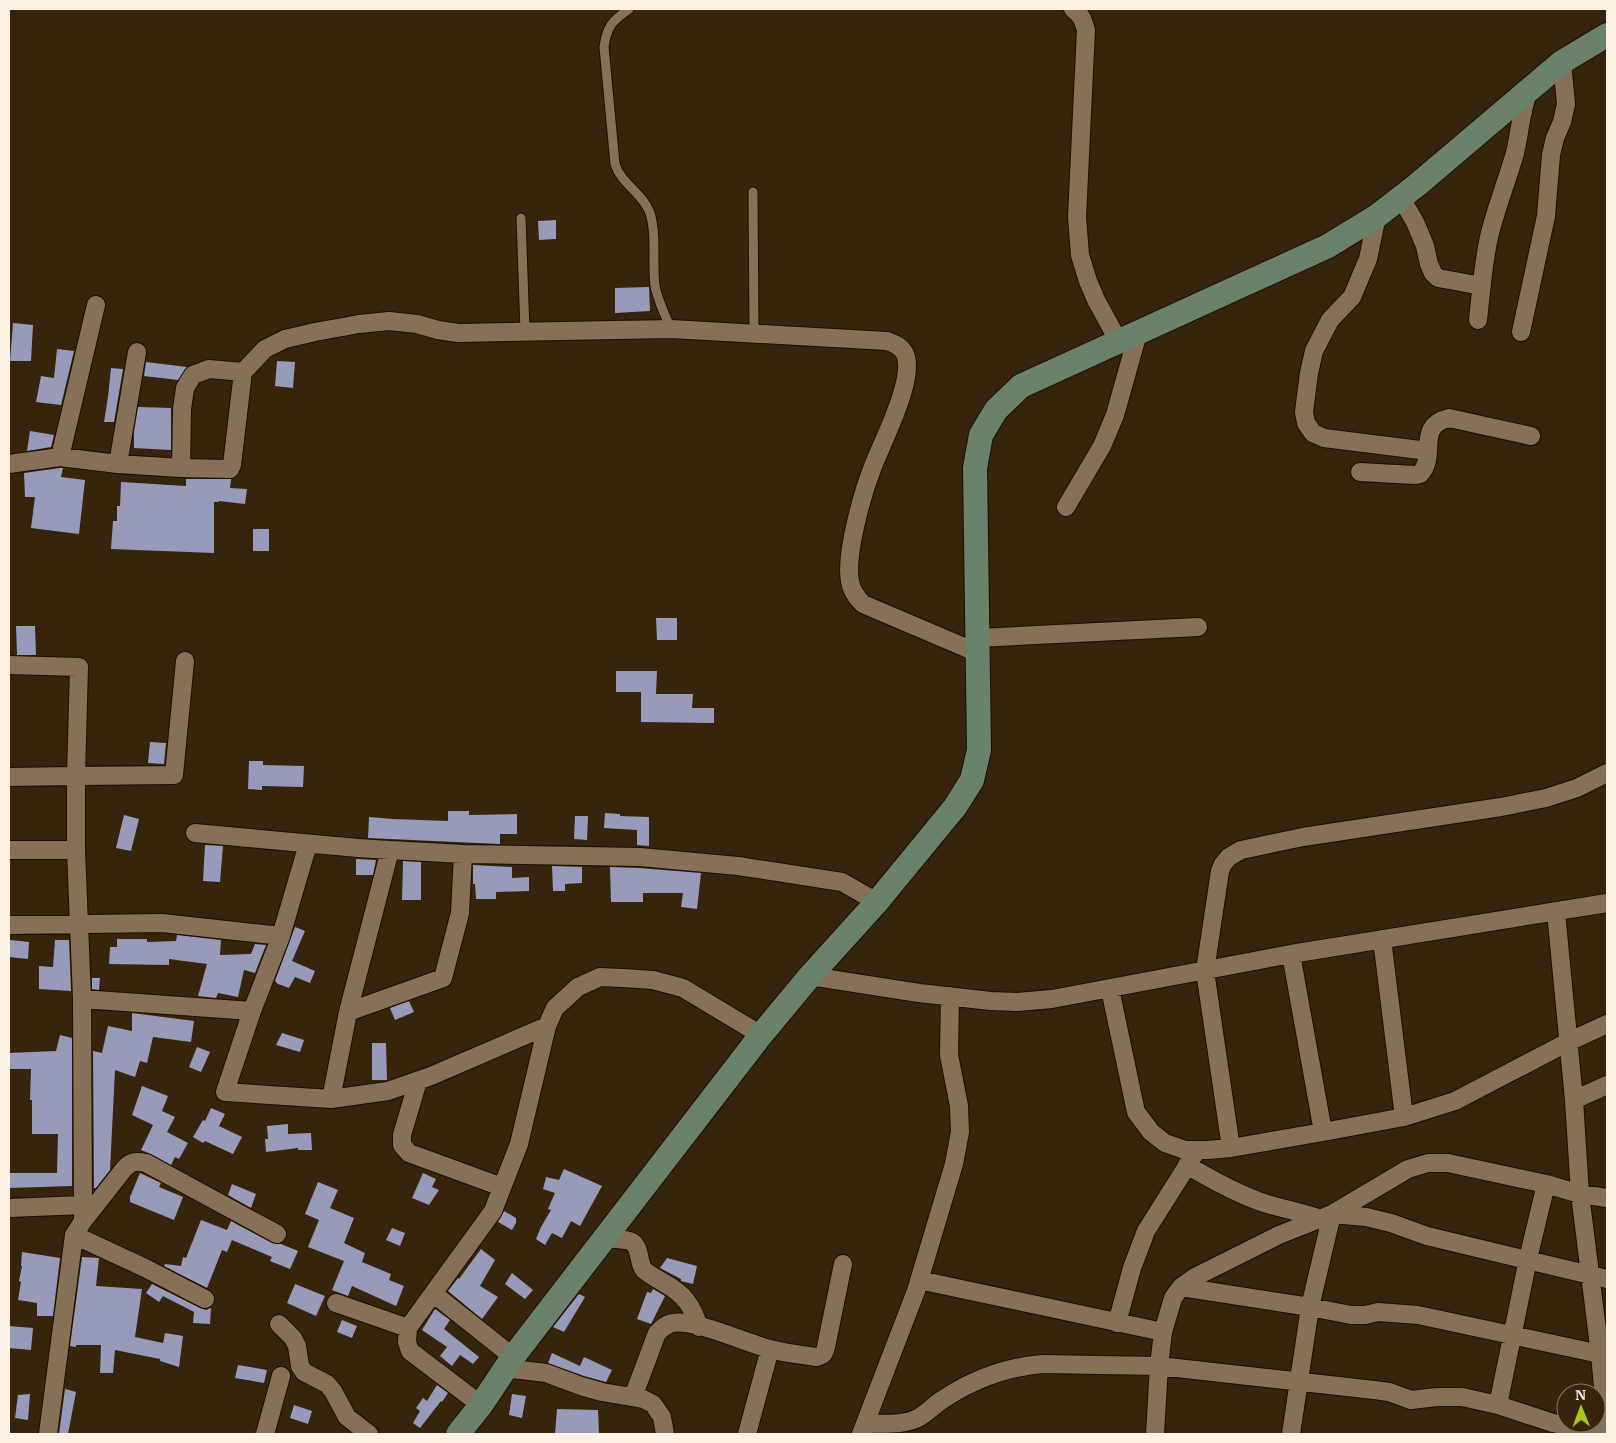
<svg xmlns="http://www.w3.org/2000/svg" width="1616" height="1443" viewBox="0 0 1616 1443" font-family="'IBM Plex Serif',serif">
  <rect width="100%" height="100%" fill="#36240d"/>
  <path fill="#979ab9" d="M 556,220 L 556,239 L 539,240 L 538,221 Z
    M 649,287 L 650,311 L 615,313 L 615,288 Z
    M 13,323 L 33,325 L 31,361 L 10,361 Z
    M 57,349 L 74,351 L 61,405 L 36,402 L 41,376 L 54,378 Z
    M 277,361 L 295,362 L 293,388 L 275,386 Z
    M 146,362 L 187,367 L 178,380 L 144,376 Z
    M 111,368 L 123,369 L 114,422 L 104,422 L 108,397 Z
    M 138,407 L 171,408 L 171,450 L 134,448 L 134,432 Z
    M 30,431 L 54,435 L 51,447 L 27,451 Z
    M 60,468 L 63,468 L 61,477 L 85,480 L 79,534 L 31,528 L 35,497 L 25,497 L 24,473 Z
    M 186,479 L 231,479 L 230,488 L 247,489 L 245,504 L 219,501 L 219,502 L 214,502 L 214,553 L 111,549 L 113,521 L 117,521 L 117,506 L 120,506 L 121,482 L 186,486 Z
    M 253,529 L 269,529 L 269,551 L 253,551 Z
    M 656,618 L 677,618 L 677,640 L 657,640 Z
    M 16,626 L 35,626 L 36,655 L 17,655 Z
    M 616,671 L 657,671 L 656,694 L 693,694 L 692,708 L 714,708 L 714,723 L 641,722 L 641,692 L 616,692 Z
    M 150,742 L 166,743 L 164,764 L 148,763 Z
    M 249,761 L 263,761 L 263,765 L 304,766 L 303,787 L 262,786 L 262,790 L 248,789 Z
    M 448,811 L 469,811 L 469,815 L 517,814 L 517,834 L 500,834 L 500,844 L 368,838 L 369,817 L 393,819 L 448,821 Z
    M 605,813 L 620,814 L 620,816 L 649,817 L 649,846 L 637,845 L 637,830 L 604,828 Z
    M 124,815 L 139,819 L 131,851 L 116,848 Z
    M 575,816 L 588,816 L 587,840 L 574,839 Z
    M 205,845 L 223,846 L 220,882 L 203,881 Z
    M 356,859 L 376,860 L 373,875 L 356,875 Z
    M 403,861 L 421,862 L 421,900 L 402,900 Z
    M 473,865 L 512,867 L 512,878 L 529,877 L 529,891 L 496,892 L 496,899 L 476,899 L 475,884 L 473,884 Z
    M 552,866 L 582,867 L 582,883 L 565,884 L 565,891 L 553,891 Z
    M 610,867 L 639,868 L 701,873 L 697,909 L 681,907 L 683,893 L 643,893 L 643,902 L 611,902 Z
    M 295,927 L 305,931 L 292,961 L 315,971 L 310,983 L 295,977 L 289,988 L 278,984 L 275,981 Z
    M 177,935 L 221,940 L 220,955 L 251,954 L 255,944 L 266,945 L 255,973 L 244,970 L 238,997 L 218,993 L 216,998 L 198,996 L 207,964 L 169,959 L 169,965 L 109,964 L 110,947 L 117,947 L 117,939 L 147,939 L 147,942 L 176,941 Z
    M 10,940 L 29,942 L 28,959 L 9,957 Z
    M 55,940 L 69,940 L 71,991 L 39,989 L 39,966 L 53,967 Z
    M 92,978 L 100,978 L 99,990 L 92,989 Z
    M 409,1001 L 414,1012 L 395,1020 L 390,1008 Z
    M 132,1013 L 194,1021 L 191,1042 L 153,1037 L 147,1063 L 140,1061 L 135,1077 L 115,1070 L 110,1170 L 96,1188 L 94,1188 L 93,1051 L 102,1053 L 108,1026 L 132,1031 Z
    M 282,1033 L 304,1040 L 300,1052 L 276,1045 Z
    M 60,1035 L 72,1038 L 72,1186 L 9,1188 L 9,1173 L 57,1173 L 58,1134 L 32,1134 L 32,1100 L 30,1100 L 31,1069 L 9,1069 L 9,1053 L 56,1051 Z
    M 372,1043 L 386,1043 L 387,1080 L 372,1080 Z
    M 197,1047 L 210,1052 L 201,1072 L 189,1067 Z
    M 142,1086 L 168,1096 L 162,1111 L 175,1117 L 167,1132 L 188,1143 L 179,1159 L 175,1157 L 171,1165 L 151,1154 L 141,1150 L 153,1125 L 132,1115 Z
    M 211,1108 L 225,1114 L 219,1126 L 242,1137 L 233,1154 L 205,1141 L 203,1143 L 193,1137 L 203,1120 L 205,1121 Z
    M 288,1124 L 288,1134 L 311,1133 L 312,1150 L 298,1150 L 298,1148 L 266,1152 L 265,1139 L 268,1139 L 267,1126 Z
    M 564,1169 L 602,1186 L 580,1226 L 571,1221 L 562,1238 L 552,1233 L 545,1245 L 536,1239 L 541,1227 L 551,1210 L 548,1209 L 555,1193 L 543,1189 L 546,1177 L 559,1180 Z
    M 140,1173 L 161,1183 L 159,1187 L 183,1197 L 174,1220 L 130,1202 L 130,1197 Z
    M 423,1173 L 436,1179 L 432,1187 L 439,1190 L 429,1205 L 412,1198 Z
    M 318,1182 L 338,1190 L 330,1208 L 354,1218 L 344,1243 L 365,1253 L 362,1262 L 391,1274 L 389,1280 L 404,1286 L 396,1306 L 352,1286 L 348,1296 L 332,1290 L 344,1261 L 308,1247 L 319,1220 L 305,1214 Z
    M 232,1184 L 256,1194 L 251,1208 L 228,1195 Z
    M 504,1211 L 516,1218 L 516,1223 L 512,1230 L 498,1222 Z
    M 201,1220 L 227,1230 L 231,1221 L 272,1243 L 281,1244 L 298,1251 L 290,1269 L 270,1261 L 272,1257 L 232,1240 L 227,1252 L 222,1250 L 207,1288 L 164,1266 L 165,1264 L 181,1266 L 183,1257 L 186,1258 Z
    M 392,1228 L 405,1233 L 400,1246 L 386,1240 Z
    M 481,1249 L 495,1260 L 480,1286 L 498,1297 L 482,1319 L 448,1291 L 458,1278 L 459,1279 Z
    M 22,1252 L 60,1258 L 53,1316 L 37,1316 L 37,1303 L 18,1300 L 21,1282 L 19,1281 L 22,1266 L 21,1266 Z
    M 82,1257 L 99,1258 L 96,1286 L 142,1289 L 135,1337 L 163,1343 L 165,1333 L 183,1336 L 179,1367 L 160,1361 L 160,1359 L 115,1350 L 113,1373 L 100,1373 L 101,1345 L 76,1345 L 76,1347 L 70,1346 Z
    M 667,1258 L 697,1266 L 693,1284 L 681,1281 L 681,1279 L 660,1268 Z
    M 512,1273 L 533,1290 L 525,1299 L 505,1284 Z
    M 152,1284 L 200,1308 L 206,1310 L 211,1308 L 210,1324 L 193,1323 L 194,1312 L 163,1296 L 159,1302 L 146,1293 Z
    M 295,1284 L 325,1296 L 316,1316 L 287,1303 Z
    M 653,1289 L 665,1296 L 651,1324 L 637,1319 L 647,1292 L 651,1293 Z
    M 579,1294 L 585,1297 L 564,1332 L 553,1327 Z
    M 435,1309 L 450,1320 L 444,1329 L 479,1357 L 473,1364 L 460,1355 L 452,1366 L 440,1356 L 447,1347 L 422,1330 Z
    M 342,1320 L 357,1326 L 352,1338 L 337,1332 Z
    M 9,1326 L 33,1328 L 31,1350 L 9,1348 Z
    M 552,1353 L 580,1366 L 584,1357 L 612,1370 L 606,1382 L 584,1376 L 548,1363 Z
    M 238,1365 L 267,1370 L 264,1383 L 235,1378 Z
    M 437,1385 L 448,1393 L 442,1402 L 441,1401 L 420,1428 L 413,1423 L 420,1411 L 416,1408 L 423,1398 L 427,1401 Z
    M 65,1389 L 76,1392 L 68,1434 L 59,1434 Z
    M 30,1394 L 28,1420 L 15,1418 L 18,1395 Z
    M 512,1394 L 526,1396 L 522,1418 L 509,1415 Z
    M 294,1405 L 312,1411 L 308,1424 L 290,1418 Z
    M 557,1409 L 598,1410 L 599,1434 L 555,1434 Z"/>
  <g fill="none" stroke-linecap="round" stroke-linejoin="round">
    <defs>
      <path id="lane" d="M 629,9 C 612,21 607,26 604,47 L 615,164 C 621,184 643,193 650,213 C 657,236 652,262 655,286 C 658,301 665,315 671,329
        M 753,192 L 754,334
        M 521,218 L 525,331"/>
      <path id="street" d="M 1073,9 C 1081,14 1083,20 1086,30 L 1077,217 L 1080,255 L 1088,281 L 1096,300 L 1119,342
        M 1401,198 L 1415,222 L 1425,246 L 1429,264 L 1433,273 L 1438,278 L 1482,286
        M 1377,216 L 1368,259 L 1352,297 L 1330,320 L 1314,351 L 1309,373 L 1304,412 L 1306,423 L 1313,433 L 1324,438 L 1428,451
        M 1478,320 C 1481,293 1483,264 1489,237 C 1496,208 1507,181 1515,153 C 1520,132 1521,110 1529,90
        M 1521,332 L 1546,216 L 1551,155 L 1555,138 L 1562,122 L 1566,104 L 1562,62
        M 60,457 L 96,305
        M 9,464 L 60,457 L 118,464 L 181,468 L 230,469 L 232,465 L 243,372 L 265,349 L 285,339 L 315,332 L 359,324 L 389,321 L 417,324 L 438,330 L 458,333 L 671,329 L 887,341 C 895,344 901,346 905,354 C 916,379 881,444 872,469 C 862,495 845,555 850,581 C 851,591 857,598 863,604 L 978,653
        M 118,464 L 137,352
        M 181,468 L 182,409 L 185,388 L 193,375 L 209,369 L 243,372
        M 1360,472 L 1414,475 L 1420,474 C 1438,455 1415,426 1449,418 L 1531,436
        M 1066,507 L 1102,446 L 1115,415 L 1138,333
        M 978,638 L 1198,627
        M 9,665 L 79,667 L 76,776 L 174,775 L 185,661
        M 9,777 L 76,776 L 76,850 L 9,850
        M 195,833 L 358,848 L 390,850 L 348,1012
        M 76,850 L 82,999 L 83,1205
        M 390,850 L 463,854 L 640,857 L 738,866 L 842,882 L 877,902
        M 1556,912 L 1574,1100 L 1580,1194 L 1600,1354 L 1607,1430
        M 9,925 L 162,923 L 281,936 L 252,1011 L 225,1092 L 331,1099 L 388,1091 L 431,1076 L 547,1026 L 555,1008 L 578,987 L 600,977 L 623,978 L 653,980 L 683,988 L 761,1035
        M 281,936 L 308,844
        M 1382,939 L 1404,1117
        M 1291,954 L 1323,1132 L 1404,1117 L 1455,1101 L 1568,1042 L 1607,1024
        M 810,976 L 919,993 L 991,1001 L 1017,1002 L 1052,999 L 1291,954 L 1607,903
        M 1110,989 L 1136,1112 L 1151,1132 L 1165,1143 L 1185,1150 L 1207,1150 L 1231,1148
        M 82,999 L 252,1011
        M 418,1081 L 402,1135 L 402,1145 L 409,1153 L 502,1187
        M 331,1099 L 348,1012 L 443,978 L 460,913 L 463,854
        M 1574,1100 L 1607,1085
        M 1323,1132 L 1231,1148 L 1205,971 L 1220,871 L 1223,864 L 1229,857 L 1241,850 L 1303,837 L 1501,807 L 1546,798 L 1577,788 L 1607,773
        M 1187,1165 C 1212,1180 1237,1194 1264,1203 C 1283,1209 1302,1212 1321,1219
        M 9,1208 L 83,1205 L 83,1221 L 74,1235 L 48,1434
        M 1332,1214 L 1366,1217 L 1391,1223 L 1427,1236 L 1607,1279
        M 83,1221 L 124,1169 C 131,1161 136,1161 146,1163 L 277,1234
        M 74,1235 L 145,1268 L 205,1299
        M 605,1238 C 611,1239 627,1239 632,1242 C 641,1248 638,1263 644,1270 C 649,1275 658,1279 664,1283 C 684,1294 692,1305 699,1327
        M 919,1280 L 1163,1332
        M 1181,1287 L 1310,1307 L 1351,1315 L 1365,1315 L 1378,1312 L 1418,1315 L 1600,1354
        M 434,1294 L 513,1357
        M 336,1303 L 408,1328
        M 1117,1323 L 1132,1268 L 1146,1231 L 1197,1150
        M 279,1324 L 293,1338 L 297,1346 L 300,1366 L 304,1372 L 327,1384 L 333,1391 L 347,1417 L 369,1434
        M 505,1368 L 546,1373 L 581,1386 L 602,1392 L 643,1399 L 653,1404 L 662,1417 L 665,1434
        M 633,1397 L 657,1333 C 661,1329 666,1324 673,1323 C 695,1319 746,1343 770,1349 C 785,1353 801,1355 816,1357 C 823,1356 824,1354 826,1347 L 843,1264
        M 481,1405 L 410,1351 L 407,1342 L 408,1328 L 493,1211 L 519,1144 L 547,1026
        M 1498,1405 L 1528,1259 L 1546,1184
        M 865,1424 C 882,1423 902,1426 918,1418 C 927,1413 934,1405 942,1400 C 972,1380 1007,1367 1042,1364 L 1159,1366 L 1374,1390 L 1389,1392 L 1411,1400 L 1437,1397 L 1462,1397 L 1498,1405 L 1553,1423 L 1581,1429 L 1607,1428
        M 265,1434 L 281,1376
        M 747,1434 L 770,1349
        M 861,1434 L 916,1291 L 954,1164 L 960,1132 L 959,1106 L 949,1055 L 950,996
        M 1155,1434 L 1159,1366 L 1163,1332 L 1173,1298 L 1181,1287 L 1195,1277 L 1279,1235 L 1332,1214 L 1408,1169 L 1428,1163 L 1448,1163 L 1546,1184 L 1580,1194 L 1607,1198
        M 1291,1434 L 1310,1307 L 1332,1214"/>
      <path id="secondary" d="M 458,1434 L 481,1405 L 513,1357 L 761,1035 L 810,976 L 877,902 L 955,807 L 972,780 L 979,750 L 975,468 L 981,435 L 996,410 L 1021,386 L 1328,246 L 1377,216 L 1417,185 L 1562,62 L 1607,35"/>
    </defs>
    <use href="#lane" stroke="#1d0d00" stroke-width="11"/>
    <use href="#street" stroke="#1d0d00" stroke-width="20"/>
    <use href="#secondary" stroke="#1d0d00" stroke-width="26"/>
    <use href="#lane" stroke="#867158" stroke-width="9"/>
    <use href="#street" stroke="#867158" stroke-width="18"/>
    <use href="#secondary" stroke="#6a826c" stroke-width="24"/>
  </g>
  <rect width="1616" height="1443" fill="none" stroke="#fef2e4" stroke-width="20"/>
  <g transform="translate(1581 1408) rotate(359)"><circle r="24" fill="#36240d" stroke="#867663"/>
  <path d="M0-4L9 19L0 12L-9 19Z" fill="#a9c71a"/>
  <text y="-8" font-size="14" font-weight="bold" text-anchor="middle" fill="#fef2e4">N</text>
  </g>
</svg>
